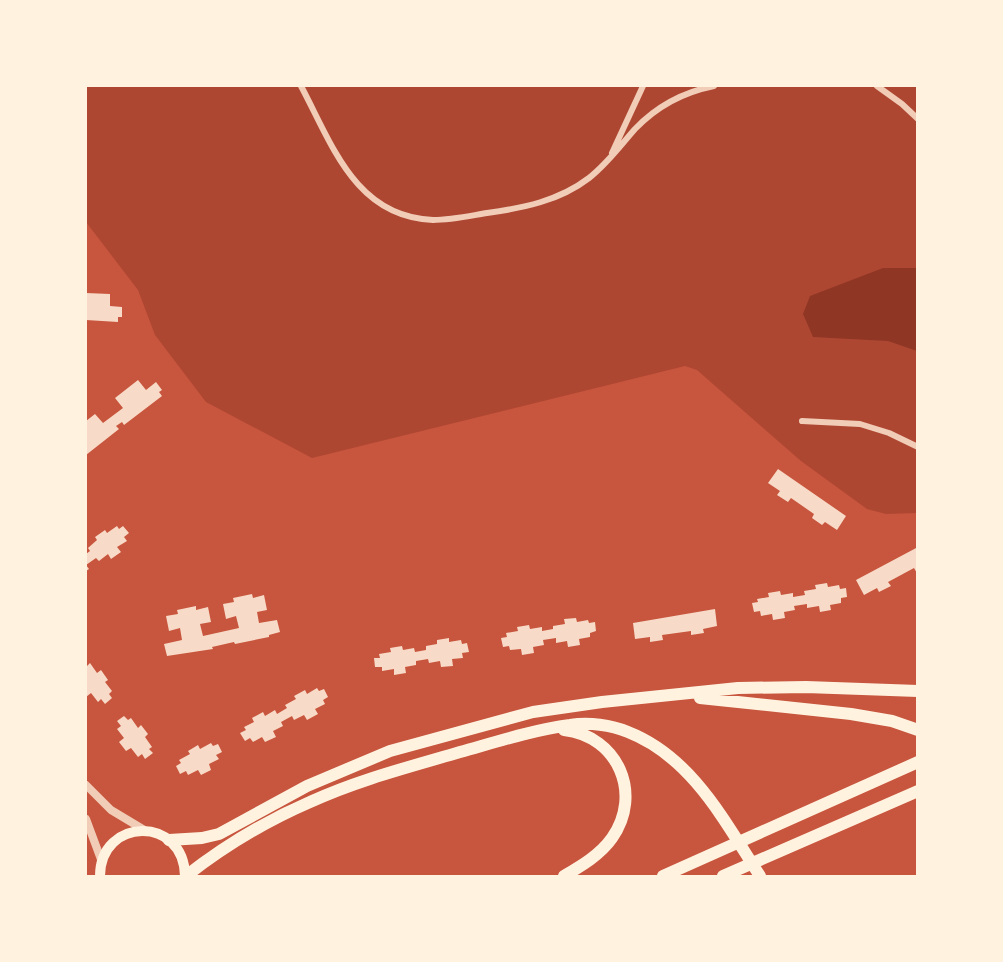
<svg xmlns="http://www.w3.org/2000/svg" width="1003" height="962" viewBox="0 0 1003 962" font-family="Cabin,sans-serif">
  <rect width="100%" height="100%" fill="#c8553d"/>
  <path fill="#ae4732" d="M 86,86 L 917,86 L 917,513 L 886,514 L 867,509 L 801,461 L 697,370 L 685,366 L 312,458 L 206,402 L 155,335 L 138,290 L 86,222 Z"/>
  <path fill="#8f3625" d="M 883,268 L 917,268 L 917,351 L 888,341 L 813,337 L 803,314 L 810,296 Z"/>
  <path fill="#f7dbc8" d="M 86,293 L 110,294 L 110,306 L 122,307 L 122,317 L 118,317 L 118,322 L 86,320 Z
    M 138,380 L 146,390 L 156,382 L 162,390 L 159,392 L 162,396 L 124,425 L 122,422 L 116,426 L 119,429 L 86,455 L 86,421 L 95,414 L 103,423 L 123,408 L 115,398 Z
    M 778,469 L 846,516 L 837,530 L 825,522 L 822,525 L 812,518 L 814,514 L 791,498 L 788,502 L 777,495 L 780,491 L 768,483 Z
    M 117,526 L 119,529 L 123,526 L 129,533 L 124,537 L 127,541 L 117,547 L 121,552 L 111,559 L 108,554 L 99,561 L 96,558 L 86,565 L 89,569 L 86,571 L 86,554 L 90,551 L 88,548 L 97,540 L 95,537 L 105,530 L 107,533 Z
    M 918,547 L 918,575 L 914,568 L 888,582 L 891,586 L 879,592 L 877,588 L 864,595 L 856,580 Z
    M 827,583 L 828,587 L 839,585 L 840,589 L 846,588 L 847,597 L 841,598 L 841,603 L 830,605 L 831,610 L 820,612 L 819,606 L 807,608 L 807,604 L 794,606 L 795,610 L 784,612 L 785,618 L 773,620 L 772,614 L 761,616 L 760,611 L 754,612 L 752,603 L 758,602 L 757,599 L 769,597 L 768,593 L 780,591 L 781,595 L 793,593 L 793,597 L 805,595 L 804,591 L 816,589 L 815,585 Z
    M 252,594 L 253,598 L 264,595 L 267,610 L 257,612 L 259,623 L 277,620 L 280,632 L 269,635 L 269,637 L 235,644 L 234,642 L 212,647 L 213,649 L 167,656 L 164,644 L 182,640 L 180,628 L 169,631 L 166,616 L 178,614 L 177,610 L 196,606 L 196,610 L 208,607 L 211,622 L 200,624 L 203,636 L 239,628 L 236,616 L 226,619 L 223,604 L 234,602 L 233,598 Z
    M 715,609 L 717,626 L 703,629 L 704,633 L 691,635 L 691,631 L 662,635 L 663,640 L 650,642 L 650,637 L 635,639 L 633,623 Z
    M 576,618 L 577,622 L 588,620 L 589,623 L 595,622 L 596,631 L 590,633 L 590,637 L 579,639 L 580,645 L 568,647 L 567,641 L 556,643 L 556,638 L 543,640 L 544,645 L 533,647 L 534,653 L 522,655 L 521,649 L 510,650 L 509,646 L 503,647 L 501,638 L 507,637 L 506,633 L 518,631 L 517,627 L 529,625 L 530,629 L 542,627 L 542,631 L 553,629 L 553,626 L 565,624 L 564,619 Z
    M 449,638 L 449,642 L 461,640 L 462,644 L 467,643 L 469,652 L 462,653 L 463,658 L 452,659 L 453,666 L 441,667 L 440,661 L 429,663 L 428,659 L 416,661 L 416,665 L 405,667 L 406,673 L 394,675 L 394,669 L 382,671 L 382,667 L 375,667 L 374,658 L 380,658 L 379,654 L 391,652 L 390,648 L 402,646 L 403,650 L 414,648 L 415,652 L 426,650 L 426,646 L 437,644 L 437,640 Z
    M 86,663 L 87,666 L 90,663 L 97,673 L 101,670 L 108,680 L 105,682 L 112,691 L 109,694 L 112,698 L 105,704 L 101,699 L 98,702 L 91,693 L 86,697 Z
    M 317,688 L 319,691 L 324,689 L 328,697 L 323,700 L 325,704 L 315,709 L 318,714 L 307,720 L 304,715 L 294,720 L 292,716 L 281,722 L 283,726 L 273,731 L 276,737 L 265,742 L 262,737 L 253,742 L 250,738 L 245,741 L 240,733 L 246,730 L 244,727 L 254,722 L 252,718 L 263,712 L 265,716 L 275,710 L 277,714 L 287,708 L 285,705 L 296,699 L 294,696 L 305,690 L 307,694 Z
    M 124,716 L 128,720 L 131,718 L 138,728 L 141,725 L 148,734 L 145,737 L 152,747 L 149,749 L 153,753 L 145,759 L 142,754 L 138,757 L 131,748 L 126,751 L 119,742 L 124,738 L 117,729 L 121,726 L 117,721 Z
    M 211,743 L 213,746 L 218,744 L 222,752 L 216,755 L 219,759 L 209,764 L 211,770 L 201,775 L 198,770 L 188,775 L 186,771 L 180,774 L 176,766 L 181,763 L 179,760 L 190,754 L 188,751 L 198,745 L 200,749 Z"/>
  <g fill="none" stroke-linecap="round" stroke-linejoin="round">
    <path stroke="#f1ccb7" stroke-width="6" d="M 301,86 C 332,144 355,217 433,220 C 451,220 469,216 487,213 C 523,208 559,201 589,178 C 607,164 620,146 635,129 C 657,106 684,92 714,86
      M 877,86 L 902,104 L 918,119
      M 612,153 L 643,86
      M 802,421 L 860,424 L 889,433 L 918,447"/>
    <path stroke="#f1ccb7" stroke-width="8" d="M 86,785 L 111,810 L 146,831
      M 86,819 L 102,862"/>
    <path stroke="#fff3e0" stroke-width="10" d="M 100,876 C 100,817 184,815 185,876"/>
    <path stroke="#fff3e0" stroke-width="12" d="M 700,698 L 851,714 L 892,721 L 918,730
      M 564,730 C 618,736 643,794 612,838 C 600,855 581,866 564,876
      M 169,840 L 202,838 L 219,834 L 307,786 L 390,751 L 533,712 L 602,702 L 738,688 L 806,687 L 918,691
      M 186,876 C 223,847 266,821 310,802 C 358,780 409,767 460,752 C 496,742 533,730 570,725 C 589,722 611,725 628,732 C 692,757 725,822 760,876
      M 663,876 L 918,762
      M 723,876 L 918,791"/>
  </g>
  <rect width="1003" height="962" fill="none" stroke="#fff3e0" stroke-width="174"/>
</svg>
